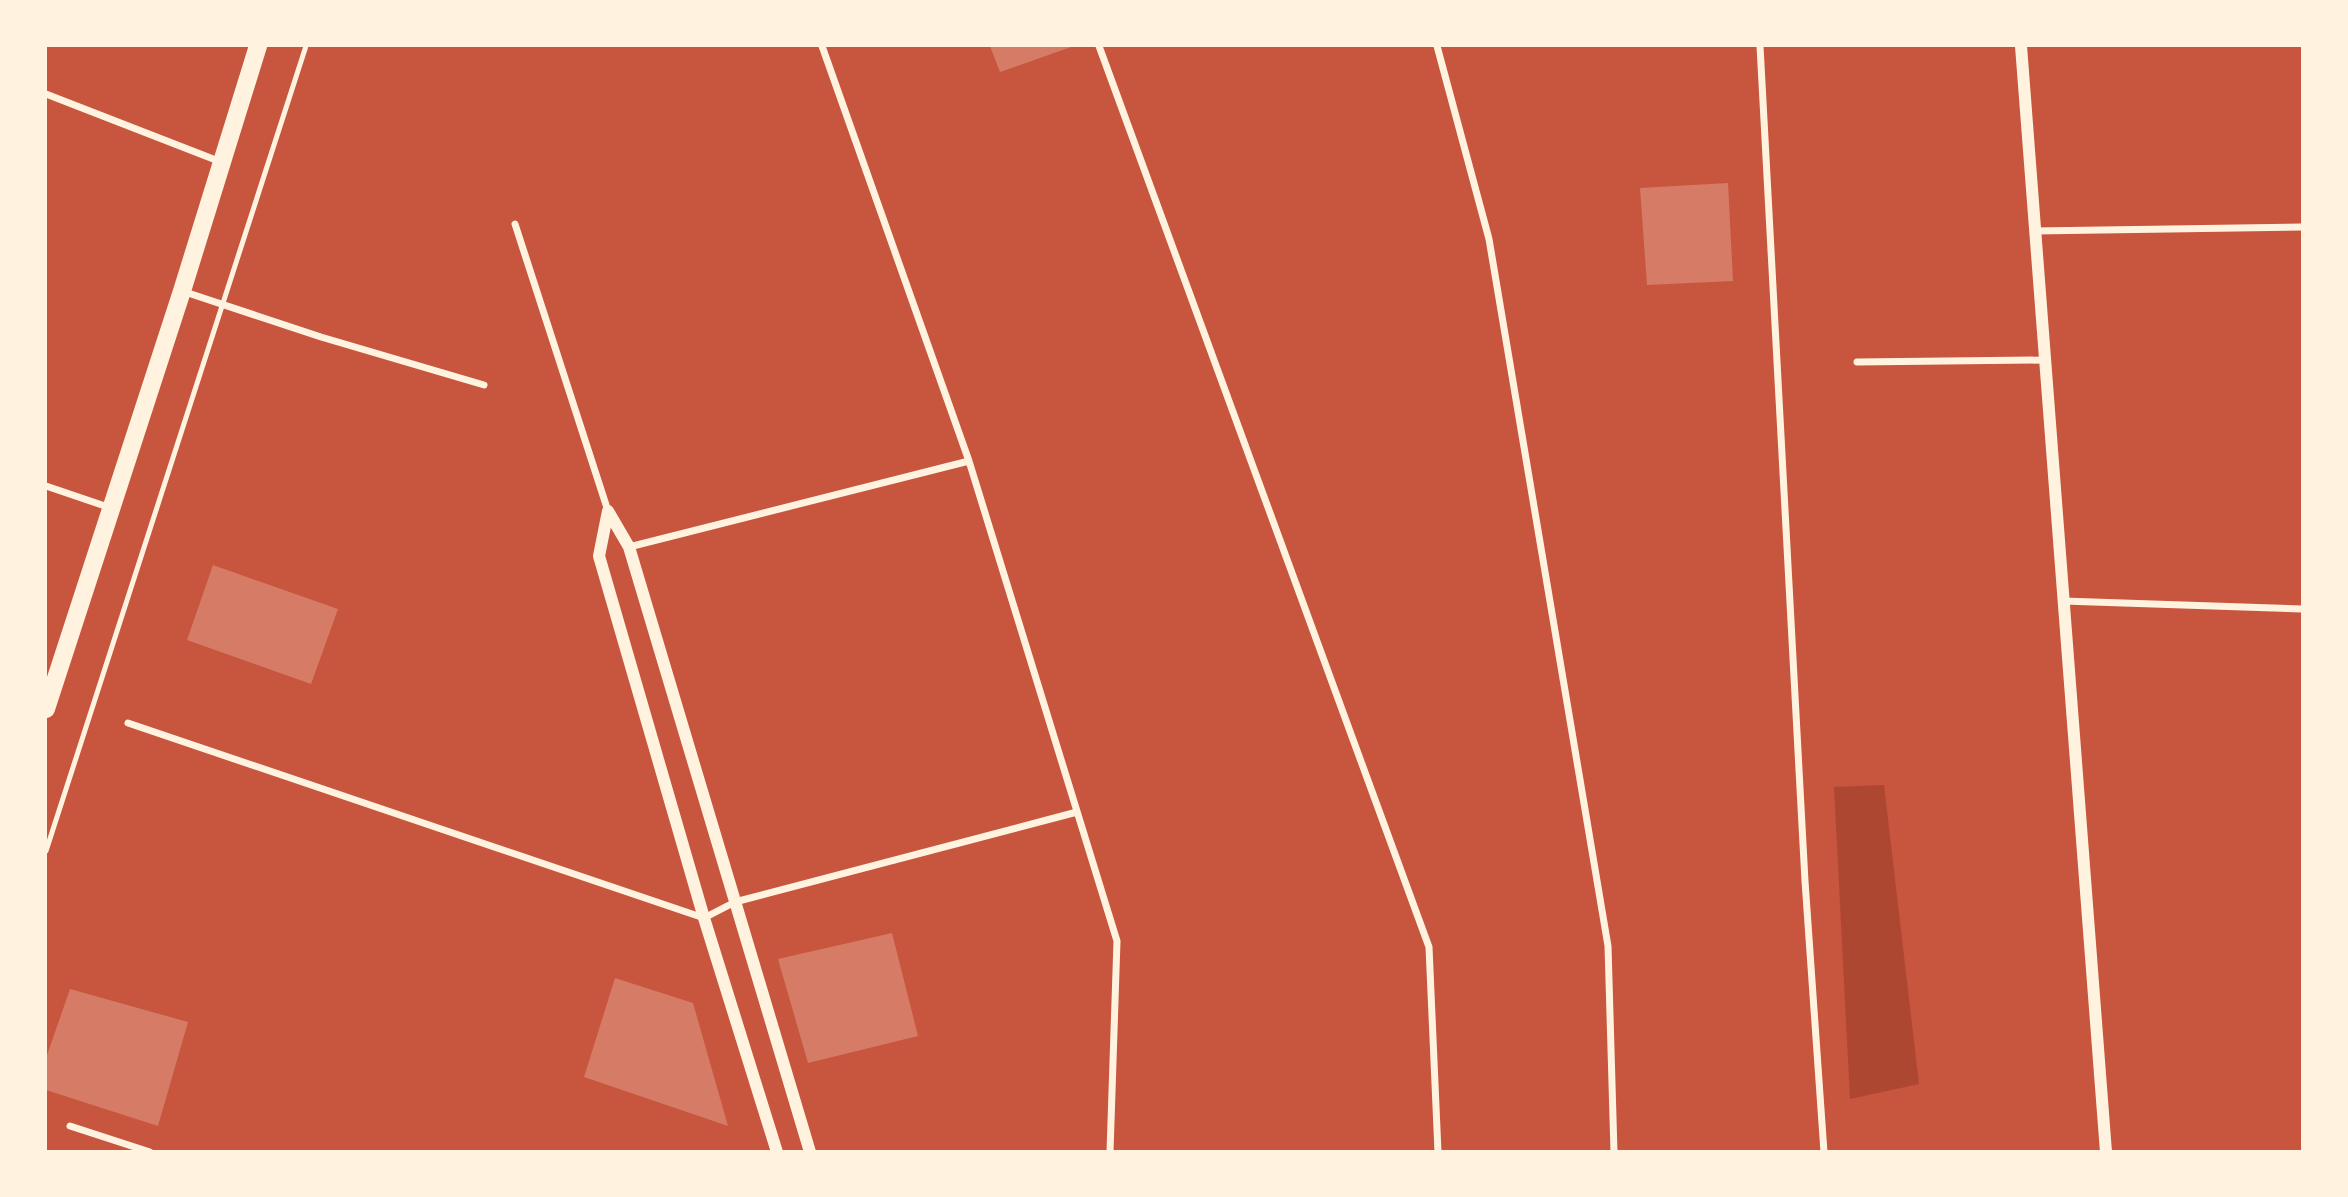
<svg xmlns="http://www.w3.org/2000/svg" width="2348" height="1197" viewBox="0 0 2348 1197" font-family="'Playfair Display',serif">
  <rect width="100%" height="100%" fill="#c8553d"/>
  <path fill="#ae4732" d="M 1884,785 L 1919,1084 L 1850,1099 L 1834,787 Z"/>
  <path fill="#d67c66" d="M 990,46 L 1074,46 L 1000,72 Z
    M 1728,183 L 1733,281 L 1647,285 L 1640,188 Z
    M 213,565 L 338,609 L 311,684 L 187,640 Z
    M 892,933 L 918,1036 L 808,1063 L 778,959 Z
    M 615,978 L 693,1003 L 728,1126 L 584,1077 Z
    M 70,989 L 188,1022 L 158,1126 L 46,1090 L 46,1058 Z"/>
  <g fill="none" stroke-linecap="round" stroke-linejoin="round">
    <path stroke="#fff3e0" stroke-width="5" d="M 46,851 L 306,46"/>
    <path stroke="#fff3e0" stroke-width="7" d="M 822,46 L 969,461 L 1117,941 L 1110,1152
      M 1099,46 L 1429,947 L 1438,1152
      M 1437,46 L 1489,239 L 1608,946 L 1614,1152
      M 1760,46 L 1805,881 L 1824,1152
      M 46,94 L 221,162
      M 515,224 L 608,511
      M 2034,231 L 2302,227
      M 182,291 L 321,337 L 484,385
      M 1857,362 L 2044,360
      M 46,486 L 111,508
      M 629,547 L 969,461
      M 2063,601 L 2302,609
      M 128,723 L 704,918 L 735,902 L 1077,812
      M 70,1126 L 150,1152"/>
    <path stroke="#fff3e0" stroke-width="12" d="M 2021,46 L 2106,1152
      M 608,511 L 629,547 L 810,1152
      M 608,511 L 599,556 L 704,918 L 777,1152"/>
    <path stroke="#fff3e0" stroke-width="18" d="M 46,709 L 182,291 L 258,46"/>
  </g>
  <rect width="2348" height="1197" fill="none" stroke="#fff3e0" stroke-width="94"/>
</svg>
